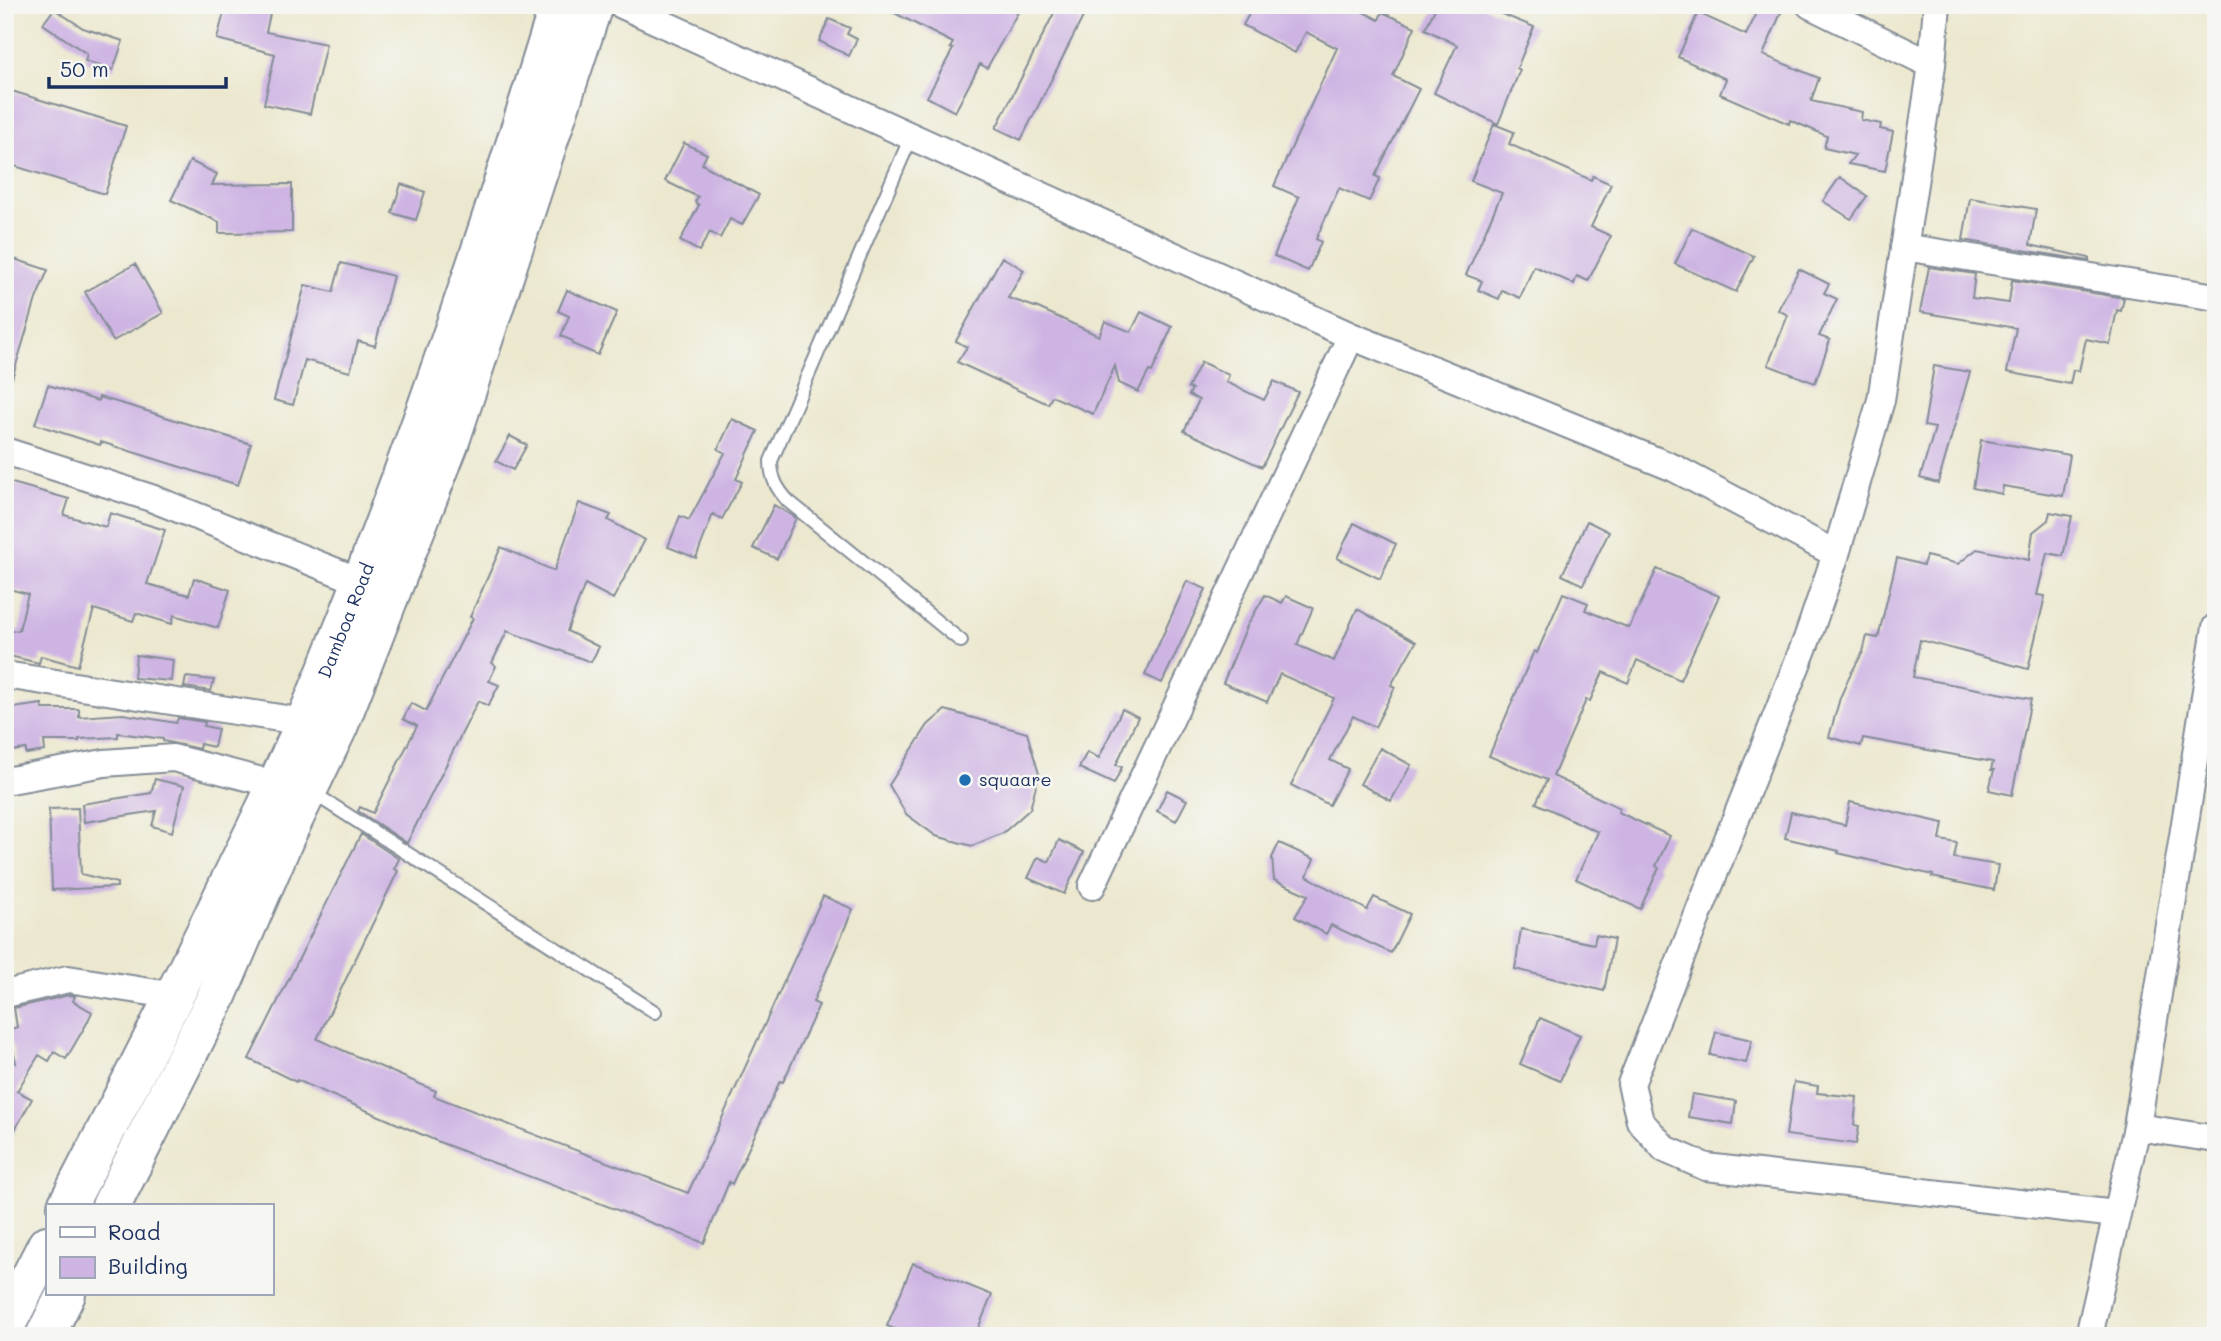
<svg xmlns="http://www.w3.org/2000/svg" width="2221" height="1341" viewBox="0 0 2221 1341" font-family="Mali,sans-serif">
  <rect width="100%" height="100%" fill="#f6f6f2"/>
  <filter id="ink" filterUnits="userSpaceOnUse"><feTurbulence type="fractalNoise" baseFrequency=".0143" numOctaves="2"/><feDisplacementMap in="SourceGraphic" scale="14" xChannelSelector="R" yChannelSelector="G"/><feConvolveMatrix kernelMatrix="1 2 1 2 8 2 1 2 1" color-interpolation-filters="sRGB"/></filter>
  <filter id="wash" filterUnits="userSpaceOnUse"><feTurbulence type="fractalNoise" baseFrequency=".00686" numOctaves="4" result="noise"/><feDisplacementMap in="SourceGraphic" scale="28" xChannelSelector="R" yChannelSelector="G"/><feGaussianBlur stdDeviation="1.57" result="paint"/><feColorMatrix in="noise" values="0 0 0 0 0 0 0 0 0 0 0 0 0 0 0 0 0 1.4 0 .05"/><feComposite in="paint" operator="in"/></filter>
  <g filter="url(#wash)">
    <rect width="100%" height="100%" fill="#ece8cf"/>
    <g id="blocks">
      <path fill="#ceb4e3" d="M 226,5 L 272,5 L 266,32 L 326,44 L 310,114 L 264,104 L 275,54 L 217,39 Z
        M 879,5 L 1022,5 L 987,68 L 980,64 L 955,112 L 927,97 L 953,49 L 950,48 L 953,43 Z
        M 1058,5 L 1089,5 L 1021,140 L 996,128 Z
        M 1254,5 L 1350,5 L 1379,20 L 1382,12 L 1415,27 L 1393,76 L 1419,89 L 1375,176 L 1380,178 L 1369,201 L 1339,188 L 1316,239 L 1321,242 L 1308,271 L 1274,256 L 1299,197 L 1274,186 L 1337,48 L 1306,32 L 1295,53 L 1243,25 Z
        M 1437,5 L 1480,5 L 1534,27 L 1517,68 L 1520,70 L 1498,124 L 1434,93 L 1457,45 L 1425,29 Z
        M 1761,5 L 1781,13 L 1763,55 L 1819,78 L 1811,101 L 1862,112 L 1861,120 L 1881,124 L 1880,129 L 1893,132 L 1885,171 L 1848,164 L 1855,155 L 1824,148 L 1827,136 L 1790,120 L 1789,124 L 1720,94 L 1726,79 L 1678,57 L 1698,13 L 1746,35 Z
        M 54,9 L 83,28 L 123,41 L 113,70 L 85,61 L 87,54 L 43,24 Z
        M 829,19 L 850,28 L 847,34 L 857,39 L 849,56 L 819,41 Z
        M 5,89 L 126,126 L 105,194 L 5,163 Z
        M 1494,124 L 1514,132 L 1509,144 L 1591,180 L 1593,176 L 1611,184 L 1591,227 L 1611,236 L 1588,281 L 1577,276 L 1574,284 L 1534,266 L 1520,298 L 1502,290 L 1499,299 L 1478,290 L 1482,281 L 1466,275 L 1502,193 L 1471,181 Z
        M 684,143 L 707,154 L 702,164 L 759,195 L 742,225 L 730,219 L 720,238 L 710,232 L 699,251 L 680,241 L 699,205 L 695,202 L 698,197 L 665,181 Z
        M 190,161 L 217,174 L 212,185 L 292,184 L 292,232 L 219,233 L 219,222 L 171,200 Z
        M 1840,177 L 1867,196 L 1851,219 L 1823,201 Z
        M 401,184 L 425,192 L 416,220 L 392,213 Z
        M 1970,198 L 2036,209 L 2030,245 L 2089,258 L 2089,261 L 1963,240 Z
        M 1692,228 L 1754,256 L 1736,292 L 1675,264 Z
        M 5,256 L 48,270 L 36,299 L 10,385 L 5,384 Z
        M 1002,257 L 1024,270 L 1008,298 L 1038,308 L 1099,336 L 1105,321 L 1131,332 L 1141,312 L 1172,327 L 1152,372 L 1149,371 L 1138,392 L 1119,383 L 1115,366 L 1093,414 L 1052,396 L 1048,404 L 957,362 L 967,347 L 956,341 Z
        M 341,263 L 393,276 L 375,346 L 358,341 L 350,372 L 305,360 L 293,405 L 274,400 L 305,285 L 333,292 Z
        M 135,264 L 163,313 L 113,341 L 85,292 Z
        M 1929,267 L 1975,274 L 1972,298 L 2009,303 L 2012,280 L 2124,298 L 2121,311 L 2117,310 L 2110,344 L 2086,339 L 2079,371 L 2073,370 L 2070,384 L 2007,372 L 2016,328 L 1920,312 Z
        M 1799,269 L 1829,284 L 1824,293 L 1837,299 L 1819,336 L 1830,340 L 1815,383 L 1768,365 L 1788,315 L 1778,310 Z
        M 567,290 L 617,312 L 598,355 L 572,344 L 573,341 L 561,336 L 569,316 L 558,311 Z
        M 1201,362 L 1229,375 L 1226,382 L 1264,400 L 1274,381 L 1298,392 L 1262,467 L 1184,431 L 1199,400 L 1189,395 L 1192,389 L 1188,388 Z
        M 1934,366 L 1970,372 L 1938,483 L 1920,478 L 1935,428 L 1924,426 Z
        M 48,385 L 98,401 L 99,397 L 134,407 L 251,444 L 238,485 L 101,442 L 100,445 L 35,424 Z
        M 732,419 L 758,431 L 736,479 L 742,482 L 722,519 L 713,514 L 696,558 L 668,547 L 680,516 L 689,520 L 725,453 L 718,449 Z
        M 510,436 L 527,445 L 513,470 L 496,461 Z
        M 1981,440 L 2070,455 L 2063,496 L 2003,486 L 2002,494 L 1973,488 Z
        M 5,481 L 69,499 L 64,515 L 106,527 L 110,513 L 165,530 L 147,584 L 189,595 L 194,578 L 230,590 L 218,628 L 174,615 L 172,624 L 136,613 L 133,621 L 94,609 L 78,666 L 41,656 L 39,663 L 5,655 L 5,632 L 19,630 L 28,594 L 5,588 Z
        M 579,503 L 611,515 L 608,520 L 645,540 L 613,599 L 585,584 L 567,631 L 599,647 L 591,662 L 507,631 L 492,663 L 496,666 L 489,681 L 499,685 L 488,706 L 478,701 L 407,843 L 358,811 L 360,807 L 373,813 L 417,726 L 403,719 L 411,703 L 426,711 L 473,618 L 470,617 L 501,547 L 554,571 Z
        M 774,505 L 796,518 L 777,559 L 753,548 Z
        M 2050,512 L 2072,516 L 2063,556 L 2047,553 L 2037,595 L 2045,596 L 2028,669 L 1920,640 L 1913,677 L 2031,699 L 2012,795 L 1989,790 L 1994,770 L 1991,770 L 1993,762 L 1863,738 L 1861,746 L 1829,737 L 1840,698 L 1849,677 L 1863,652 L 1867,636 L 1878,638 L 1897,558 L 1923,565 L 1926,556 L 1958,564 L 1977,549 L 2029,560 L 2033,532 L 2048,520 Z
        M 1587,521 L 1609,532 L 1583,585 L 1562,575 Z
        M 1354,523 L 1396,544 L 1380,579 L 1337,558 Z
        M 1657,569 L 1719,596 L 1680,680 L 1637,660 L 1628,683 L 1603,672 L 1590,701 L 1586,700 L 1553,776 L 1620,808 L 1618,812 L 1670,836 L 1656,866 L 1659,868 L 1640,909 L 1576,879 L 1598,832 L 1536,803 L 1547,780 L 1489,756 L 1534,651 L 1537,653 L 1563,593 L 1588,603 L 1585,610 L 1629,628 Z
        M 1187,581 L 1206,589 L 1162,683 L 1145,675 Z
        M 1265,595 L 1282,603 L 1286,596 L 1313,608 L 1297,645 L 1334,661 L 1357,609 L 1416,642 L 1391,685 L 1395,687 L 1375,727 L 1353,716 L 1330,760 L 1348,769 L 1329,805 L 1291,785 L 1334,698 L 1280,674 L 1267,702 L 1223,683 L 1247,626 Z
        M 136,655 L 173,660 L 171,681 L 134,678 Z
        M 186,677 L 214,680 L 211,691 L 184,687 Z
        M 42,704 L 42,709 L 79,709 L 79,717 L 123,714 L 176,723 L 178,718 L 205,722 L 204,726 L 218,729 L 214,747 L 200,744 L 199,749 L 163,741 L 163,739 L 118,733 L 118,737 L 79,739 L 79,741 L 44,741 L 45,751 L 26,754 L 26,749 L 5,752 L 5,709 Z
        M 1122,709 L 1138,717 L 1116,765 L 1122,767 L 1114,784 L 1079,768 L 1087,752 L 1099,758 Z
        M 945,710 L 1027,733 L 1039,774 L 1030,809 L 1003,833 L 972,846 L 936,836 L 906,814 L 889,785 L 928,725 Z
        M 1380,748 L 1411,765 L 1391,801 L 1360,784 Z
        M 155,779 L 184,786 L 172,832 L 152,826 L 156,811 L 84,822 L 82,804 L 151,793 Z
        M 1167,790 L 1187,800 L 1176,821 L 1157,811 Z
        M 1850,802 L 1943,823 L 1940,840 L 1957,843 L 1954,858 L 1998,865 L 1994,890 L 1932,877 L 1933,875 L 1838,853 L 1839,851 L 1785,838 L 1791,812 L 1845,825 Z
        M 78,808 L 81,874 L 117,883 L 117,887 L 52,890 L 49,809 Z
        M 361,834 L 399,859 L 394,869 L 398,871 L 317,1039 L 436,1091 L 434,1096 L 688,1193 L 823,896 L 853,909 L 813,1002 L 819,1005 L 783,1082 L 780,1081 L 732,1184 L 729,1182 L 704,1243 L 439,1142 L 297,1080 L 296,1082 L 249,1059 Z
        M 1059,840 L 1084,852 L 1064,894 L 1028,878 L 1038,857 L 1049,862 Z
        M 1279,843 L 1314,859 L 1307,876 L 1367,910 L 1374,897 L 1410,914 L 1391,953 L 1331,925 L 1326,934 L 1295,917 L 1308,895 L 1274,880 L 1272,858 Z
        M 1521,929 L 1594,944 L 1596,935 L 1614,939 L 1604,991 L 1515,969 Z
        M 69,995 L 75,996 L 73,1001 L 92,1012 L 87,1023 L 66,1059 L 54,1052 L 49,1061 L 39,1055 L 17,1091 L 32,1099 L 5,1148 L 5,1057 L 16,1063 L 9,1030 L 17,1027 L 14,1008 Z
        M 1540,1018 L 1580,1035 L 1560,1081 L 1520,1064 Z
        M 1716,1032 L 1752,1040 L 1746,1063 L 1710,1055 Z
        M 1794,1082 L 1818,1086 L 1817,1093 L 1857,1097 L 1854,1125 L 1859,1126 L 1856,1144 L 1786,1135 Z
        M 1692,1094 L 1736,1101 L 1733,1124 L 1688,1117 Z
        M 913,1263 L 992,1295 L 975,1336 L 911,1336 L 887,1326 Z"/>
    </g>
  </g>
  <g filter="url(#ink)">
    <use href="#blocks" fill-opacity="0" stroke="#848c96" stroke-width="2"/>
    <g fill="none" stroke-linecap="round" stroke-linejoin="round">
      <defs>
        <path id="lane" d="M 911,137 L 771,461 C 771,478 777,489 788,501 L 961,641
          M 310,791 L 655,1012"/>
        <path id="street" d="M 622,5 L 1351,336 L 1674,468 L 1836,554
          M 1810,5 L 1932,65
          M 1937,5 L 1932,65 L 1881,400 L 1836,554 L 1807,639 L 1631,1084 L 1640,1121 L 1665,1149 L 1706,1167 L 2116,1214
          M 1904,247 L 2216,297
          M 5,451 L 151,498 L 362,582
          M 5,675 L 305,722
          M 5,781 L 104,763 L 173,758 L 277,785
          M 1092,886 L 1351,336
          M 5,994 L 68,979 L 176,996
          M 2137,1127 L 2216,1139
          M 2089,1336 L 2137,1127 L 2216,627"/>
        <g id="primary">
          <path id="s1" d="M 67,1206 C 124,1096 181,985 234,873 C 259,822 284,772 306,720 C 404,487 485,246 559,5"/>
          <path d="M 111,1206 L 216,998 L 285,837 L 338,727 L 449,444 L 593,5"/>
          <path d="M 5,1327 L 47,1245"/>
          <path d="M 45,1336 L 66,1294"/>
        </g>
      </defs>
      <use href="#lane" stroke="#848c96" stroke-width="16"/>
      <use href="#street" stroke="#848c96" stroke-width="30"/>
      <use href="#primary" stroke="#848c96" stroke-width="42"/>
      <use href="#lane" stroke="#fff" stroke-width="12"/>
      <use href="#street" stroke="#fff" stroke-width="26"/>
      <use href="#primary" stroke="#fff" stroke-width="38"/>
    </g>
  </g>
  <circle fill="#1f6fb2" stroke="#f6f6f2" stroke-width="2.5" cx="965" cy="780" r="7"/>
  <g text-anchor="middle" stroke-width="5" stroke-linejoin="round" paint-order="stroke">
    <g font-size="18" fill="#1b2f5e" stroke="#f6f6f2">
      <text dy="6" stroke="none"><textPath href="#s1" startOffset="649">Damboa Road</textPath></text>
    </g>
    <g font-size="18" fill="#1b2f5e" stroke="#f6f6f2" text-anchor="start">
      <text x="979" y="786">squaare</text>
    </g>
  </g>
  <rect width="2221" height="1341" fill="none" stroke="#f6f6f2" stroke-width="28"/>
  <rect x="46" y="1204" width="228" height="91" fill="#f6f6f2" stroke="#9ea6b7" stroke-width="2"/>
  <rect x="60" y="1227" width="35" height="10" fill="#ffffff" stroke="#9ea6b7" stroke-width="2"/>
  <text x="108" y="1240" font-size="21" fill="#1b2f5e">Road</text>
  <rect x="60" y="1257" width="35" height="21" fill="#ceb4e3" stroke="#9ea6b7" stroke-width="2"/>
  <text x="108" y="1274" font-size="21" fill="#1b2f5e">Building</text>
  <path d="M49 77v10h177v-10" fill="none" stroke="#1b2f5e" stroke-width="3.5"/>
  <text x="60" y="77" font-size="21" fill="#1b2f5e" stroke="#f6f6f2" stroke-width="5" paint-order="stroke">50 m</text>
</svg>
